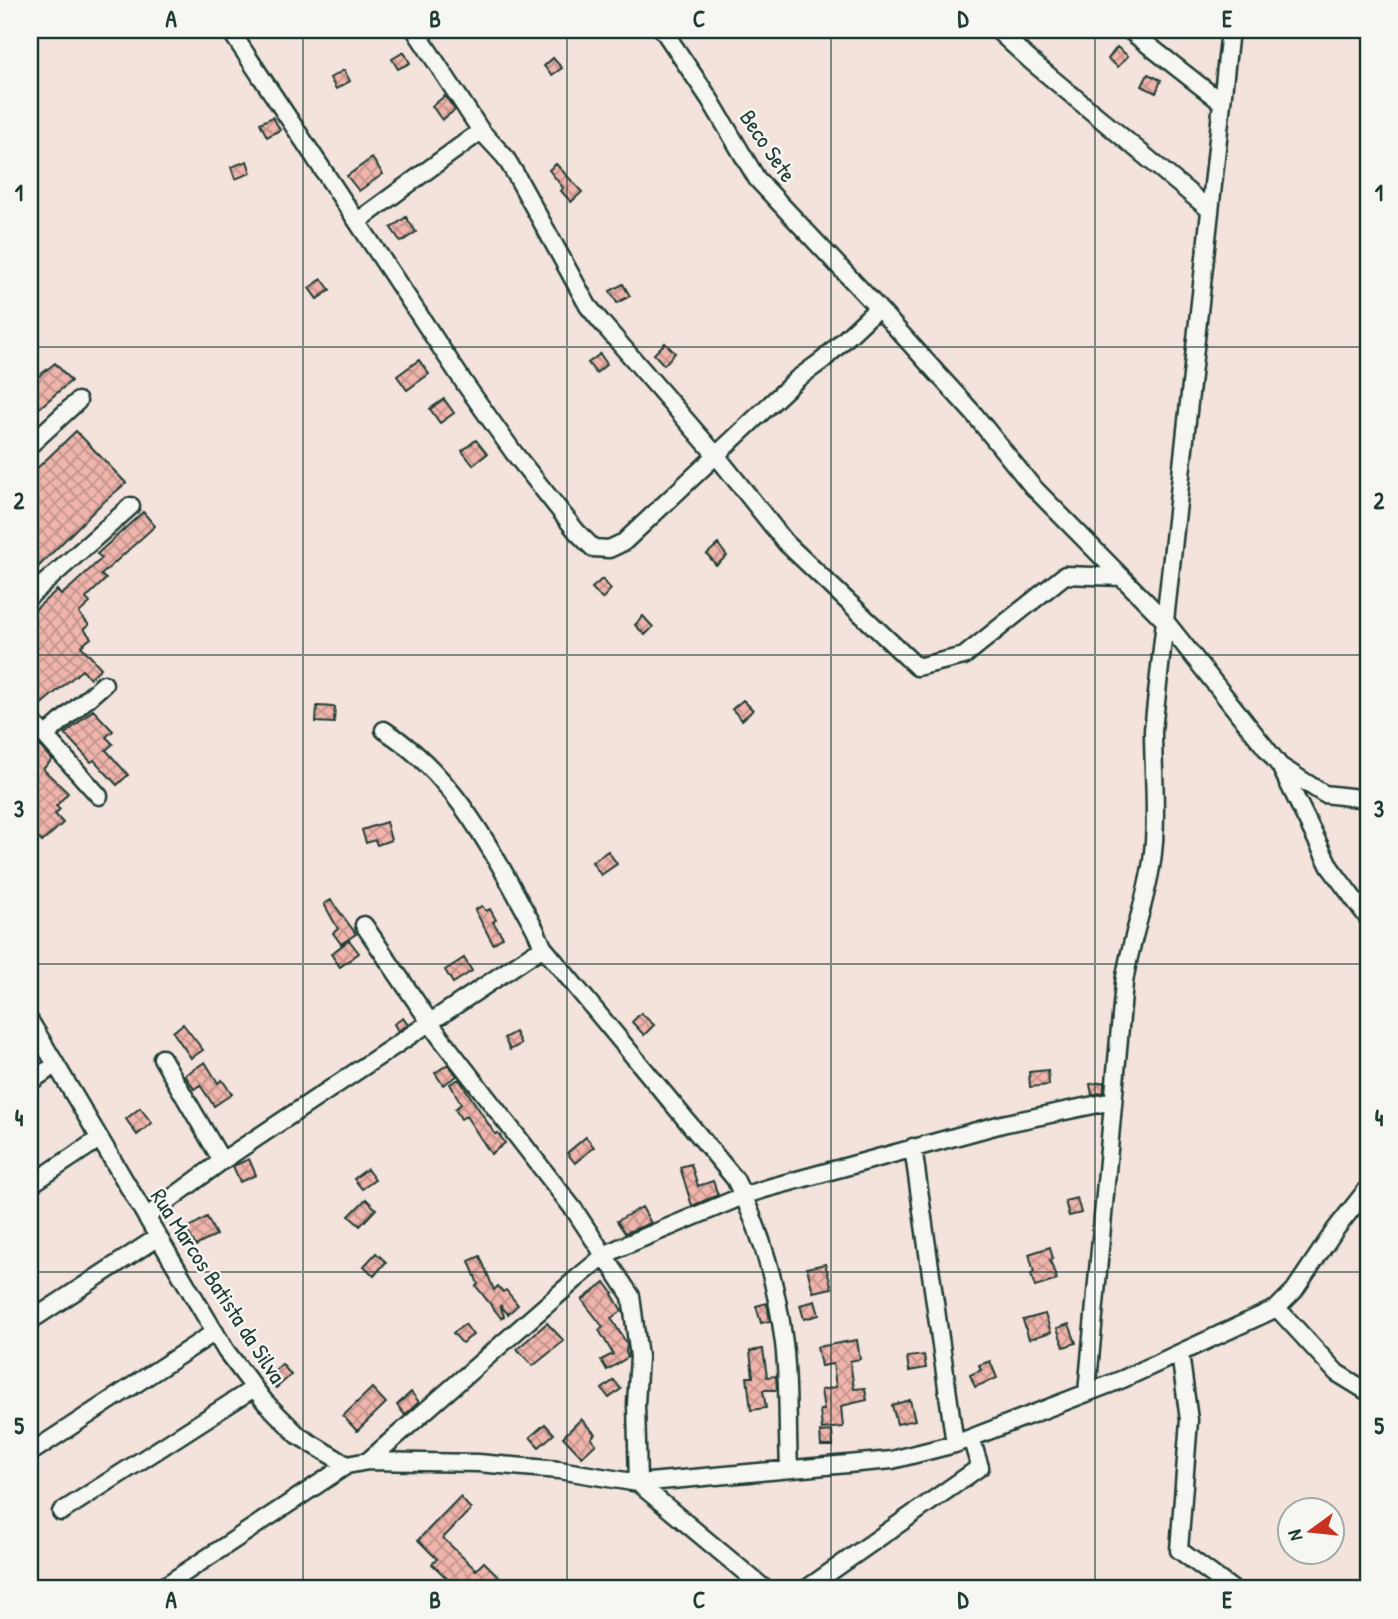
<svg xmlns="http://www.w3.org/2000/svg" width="1398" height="1619" viewBox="0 0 1398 1619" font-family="'Patrick Hand',sans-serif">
  <defs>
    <pattern id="building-cross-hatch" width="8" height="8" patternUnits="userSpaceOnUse" patternTransform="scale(1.75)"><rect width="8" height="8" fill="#efb4ab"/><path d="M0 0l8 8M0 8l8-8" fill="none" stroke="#c1948c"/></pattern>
  </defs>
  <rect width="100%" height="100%" fill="#f4e2dd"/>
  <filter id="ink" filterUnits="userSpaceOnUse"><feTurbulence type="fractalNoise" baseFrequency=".0143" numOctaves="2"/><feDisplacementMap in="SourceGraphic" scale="14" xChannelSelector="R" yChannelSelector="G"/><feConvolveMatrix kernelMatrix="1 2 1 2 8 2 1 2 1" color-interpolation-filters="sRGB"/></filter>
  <g filter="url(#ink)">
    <path fill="url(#building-cross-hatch)" stroke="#1f3d34" stroke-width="2" d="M 1117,47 L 1128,56 L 1118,67 L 1108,59 Z
      M 404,52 L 410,63 L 398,69 L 392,59 Z
      M 553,58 L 562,68 L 552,75 L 544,66 Z
      M 344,70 L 350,81 L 336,89 L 330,78 Z
      M 1148,74 L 1161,80 L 1156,93 L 1142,86 Z
      M 445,96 L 455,110 L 442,120 L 432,106 Z
      M 273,117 L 280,130 L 267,137 L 260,123 Z
      M 372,158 L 383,174 L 359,191 L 347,176 Z
      M 247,161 L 251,173 L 235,179 L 231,167 Z
      M 556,164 L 582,192 L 571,202 L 561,191 L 563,188 L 549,170 Z
      M 406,217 L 416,232 L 401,242 L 391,228 Z
      M 322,279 L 330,290 L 317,299 L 309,288 Z
      M 623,284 L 630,296 L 617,303 L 610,291 Z
      M 665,343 L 675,353 L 664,365 L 654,354 Z
      M 600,354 L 607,364 L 596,373 L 588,363 Z
      M 419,360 L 429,374 L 407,390 L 397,376 Z
      M 55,363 L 71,381 L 30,416 L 30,383 Z
      M 444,399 L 454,413 L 440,423 L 430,409 Z
      M 76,431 L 126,483 L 99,506 L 38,567 L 35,564 L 30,569 L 30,475 Z
      M 476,440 L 487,454 L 473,465 L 462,451 Z
      M 143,512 L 155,526 L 101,575 L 106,579 L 86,598 L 90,603 L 79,613 L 89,625 L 84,629 L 91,638 L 81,646 L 101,668 L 90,678 L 82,670 L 40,705 L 30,693 L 30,614 L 57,590 L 61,595 L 73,585 L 102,558 L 97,554 Z
      M 718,544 L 727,556 L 716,565 L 707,554 Z
      M 602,579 L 611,589 L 602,599 L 592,588 Z
      M 643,616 L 653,627 L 645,635 L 635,625 Z
      M 743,700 L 753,710 L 742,720 L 732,709 Z
      M 317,706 L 335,707 L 334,723 L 316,722 Z
      M 93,710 L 113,731 L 106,737 L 113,744 L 106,750 L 128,775 L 117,785 L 94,760 L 91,762 L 65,734 Z
      M 30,735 L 52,760 L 43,769 L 68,793 L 56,806 L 60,809 L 55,814 L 63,823 L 42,842 L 36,836 L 30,842 Z
      M 386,822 L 391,840 L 377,845 L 375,840 L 366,843 L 362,830 Z
      M 608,851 L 617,864 L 601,875 L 592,862 Z
      M 331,900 L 356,934 L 341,944 L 333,933 L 338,929 L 324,904 Z
      M 482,906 L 486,911 L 490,909 L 496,920 L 493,922 L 503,937 L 493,944 L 475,910 Z
      M 349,940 L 359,953 L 340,967 L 331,954 Z
      M 464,958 L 472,971 L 453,983 L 445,970 Z
      M 641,1013 L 654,1025 L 644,1035 L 632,1022 Z
      M 403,1018 L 408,1025 L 398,1031 L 394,1024 Z
      M 183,1024 L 203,1050 L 191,1058 L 173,1032 Z
      M 515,1032 L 521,1044 L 510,1050 L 504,1038 Z
      M 205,1062 L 218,1083 L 222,1080 L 232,1094 L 214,1106 L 200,1085 L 194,1089 L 185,1075 Z
      M 448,1064 L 457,1076 L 443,1085 L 435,1073 Z
      M 1048,1070 L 1049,1085 L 1030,1087 L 1029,1072 Z
      M 459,1079 L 495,1134 L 498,1133 L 505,1143 L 491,1154 L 466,1116 L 461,1119 L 455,1109 L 461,1104 L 450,1084 Z
      M 1104,1082 L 1104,1092 L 1092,1095 L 1090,1084 Z
      M 140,1108 L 152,1123 L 137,1135 L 126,1119 Z
      M 586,1137 L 594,1147 L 575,1163 L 567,1153 Z
      M 249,1159 L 256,1175 L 240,1182 L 233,1166 Z
      M 691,1164 L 698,1186 L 713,1181 L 718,1195 L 692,1206 L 680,1167 Z
      M 367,1169 L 375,1180 L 362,1189 L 354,1179 Z
      M 1077,1198 L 1081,1213 L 1069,1216 L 1065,1201 Z
      M 366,1199 L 376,1209 L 360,1226 L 349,1216 Z
      M 642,1207 L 651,1223 L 625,1233 L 617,1221 Z
      M 207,1217 L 216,1235 L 196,1246 L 186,1229 Z
      M 1050,1247 L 1053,1259 L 1050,1260 L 1057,1280 L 1035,1287 L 1031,1274 L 1034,1272 L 1029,1254 Z
      M 376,1253 L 386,1262 L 374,1276 L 364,1266 Z
      M 480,1256 L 494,1290 L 498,1286 L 503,1292 L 506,1290 L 518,1305 L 508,1314 L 500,1305 L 504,1316 L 501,1318 L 476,1286 L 478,1284 L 469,1261 Z
      M 825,1264 L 832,1288 L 813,1292 L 807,1268 Z
      M 605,1282 L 613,1293 L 612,1294 L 622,1311 L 611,1318 L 627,1344 L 626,1352 L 628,1357 L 607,1370 L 601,1360 L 613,1354 L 599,1330 L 603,1327 L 582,1300 Z
      M 815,1301 L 819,1315 L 804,1319 L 800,1305 Z
      M 767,1303 L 770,1321 L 761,1323 L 756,1306 Z
      M 1045,1314 L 1051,1332 L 1029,1339 L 1023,1320 Z
      M 547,1323 L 564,1341 L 533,1366 L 517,1349 Z
      M 465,1324 L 473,1335 L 462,1343 L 453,1333 Z
      M 1069,1324 L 1076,1343 L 1064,1347 L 1057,1328 Z
      M 857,1340 L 860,1359 L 850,1361 L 854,1389 L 865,1388 L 867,1400 L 841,1406 L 843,1427 L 822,1429 L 820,1410 L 824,1410 L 821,1390 L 836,1387 L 833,1364 L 821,1366 L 817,1347 Z
      M 763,1349 L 767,1377 L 776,1376 L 777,1390 L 763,1390 L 766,1408 L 751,1410 L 747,1377 L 753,1377 L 750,1351 Z
      M 924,1355 L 926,1368 L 909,1371 L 907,1357 Z
      M 990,1361 L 997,1378 L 975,1387 L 970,1375 L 981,1370 L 979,1365 Z
      M 282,1364 L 291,1375 L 276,1388 L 267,1377 Z
      M 614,1380 L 621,1389 L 609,1398 L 602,1389 Z
      M 372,1388 L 386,1403 L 357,1431 L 343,1416 Z
      M 411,1392 L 419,1402 L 405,1415 L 397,1405 Z
      M 910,1400 L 915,1420 L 897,1424 L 892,1405 Z
      M 581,1419 L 595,1434 L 591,1438 L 596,1444 L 582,1457 L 563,1437 Z
      M 545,1424 L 554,1434 L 539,1447 L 530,1437 Z
      M 832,1431 L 833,1446 L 821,1446 L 820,1432 Z
      M 460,1497 L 471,1509 L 443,1538 L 476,1570 L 484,1562 L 511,1589 L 458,1589 L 432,1564 L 437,1559 L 418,1540 Z"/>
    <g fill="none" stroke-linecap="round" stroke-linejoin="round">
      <defs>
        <path id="street" d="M 230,30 L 465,384 L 514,453 L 577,532 L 593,548 L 609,549 L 624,542 L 797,379 L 823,360 L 878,308 L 974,414 L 1032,486 L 1166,622 L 1280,766 L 1324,794 L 1368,799
          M 415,30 L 481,131 L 505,157 L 516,175 L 588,306 L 602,323 L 716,455 L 786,543 L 917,667 L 964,656 L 1065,575 L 1122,577
          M 663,30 L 709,98 L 757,179 L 878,308
          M 997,30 L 1031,61 L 1210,210
          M 1129,30 L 1221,102
          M 358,221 L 481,131
          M 30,445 L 78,401
          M 30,596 L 131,506
          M 30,719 L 99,796
          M 384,730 C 457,776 495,857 535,929 L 543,947 L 735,1179 C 761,1229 777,1287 784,1343 C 789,1384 787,1427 789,1468
          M 45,736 L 104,684
          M 1281,768 L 1330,867 L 1368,918
          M 364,925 L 440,1037 L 575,1211 L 631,1296 L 639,1357 L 636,1404 L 638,1483 L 765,1589
          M 30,1021 L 226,1351 L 265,1402 L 299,1436 L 347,1465
          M 162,1058 L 222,1161
          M 30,1082 L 55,1065
          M 913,1147 L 955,1444
          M 30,1185 L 99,1139
          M 146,1217 L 222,1161 L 543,947
          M 1277,1308 L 1337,1373 L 1368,1392
          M 30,1321 L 158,1237
          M 1180,1353 L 1189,1420 L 1179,1550 L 1232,1589
          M 1087,1393 L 1124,983 C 1130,941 1146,902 1152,861 C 1158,817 1153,774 1153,730 L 1230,30
          M 30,1453 L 215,1332
          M 368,1461 L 575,1280 L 605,1255 L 621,1247 L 743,1196 L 768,1188 L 1002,1124 L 1113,1101
          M 61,1512 L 254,1388
          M 160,1589 L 347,1465 L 368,1461 L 478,1463 L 559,1470 L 638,1483 L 892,1460 L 955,1444 L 1123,1379 L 1277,1308 L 1294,1291 L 1335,1230 L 1368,1188
          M 806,1589 L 980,1467 L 971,1438"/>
      </defs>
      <use href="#street" stroke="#1f3d34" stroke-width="21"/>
      <use href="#street" stroke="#f6f6f2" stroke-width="16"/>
    </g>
  </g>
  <path fill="none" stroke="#1f3d34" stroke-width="2" stroke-opacity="0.55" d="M 303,30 L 303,1589M 567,30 L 567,1589M 831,30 L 831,1589M 1095,30 L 1095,1589M 30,347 L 1368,347M 30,655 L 1368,655M 30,964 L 1368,964M 30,1272 L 1368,1272"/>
  <g text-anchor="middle" stroke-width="5" stroke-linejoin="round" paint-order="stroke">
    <g font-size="23" fill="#1f3d34" stroke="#f6f6f2">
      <text transform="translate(768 146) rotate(56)" y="8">Beco Sete</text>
      <text transform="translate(218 1286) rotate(57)" y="8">Rua Marcos Batista da Silva</text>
    </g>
  </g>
  <rect width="1398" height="1619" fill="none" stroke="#f6f6f2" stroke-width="77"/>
  <g transform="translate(1311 1531) rotate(255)"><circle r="33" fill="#f6f6f2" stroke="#a0aca6" stroke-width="2"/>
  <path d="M0-5L12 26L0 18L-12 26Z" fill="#c8321e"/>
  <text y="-10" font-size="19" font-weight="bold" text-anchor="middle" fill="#1f3d34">N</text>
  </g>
  <rect x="38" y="38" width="1322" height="1542" fill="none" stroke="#1f3d34" stroke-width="2.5"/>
  <g font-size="23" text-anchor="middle" font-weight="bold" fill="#1f3d34">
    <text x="171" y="27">A</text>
    <text x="435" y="27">B</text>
    <text x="699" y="27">C</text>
    <text x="963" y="27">D</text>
    <text x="1227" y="27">E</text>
    <text x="19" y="201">1</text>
    <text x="1379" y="201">1</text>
    <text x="19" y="509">2</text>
    <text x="1379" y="509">2</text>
    <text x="19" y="817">3</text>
    <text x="1379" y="817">3</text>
    <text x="19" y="1126">4</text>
    <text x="1379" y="1126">4</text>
    <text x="19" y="1434">5</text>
    <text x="1379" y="1434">5</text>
    <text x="171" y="1608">A</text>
    <text x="435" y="1608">B</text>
    <text x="699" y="1608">C</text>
    <text x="963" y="1608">D</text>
    <text x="1227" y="1608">E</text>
  </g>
</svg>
